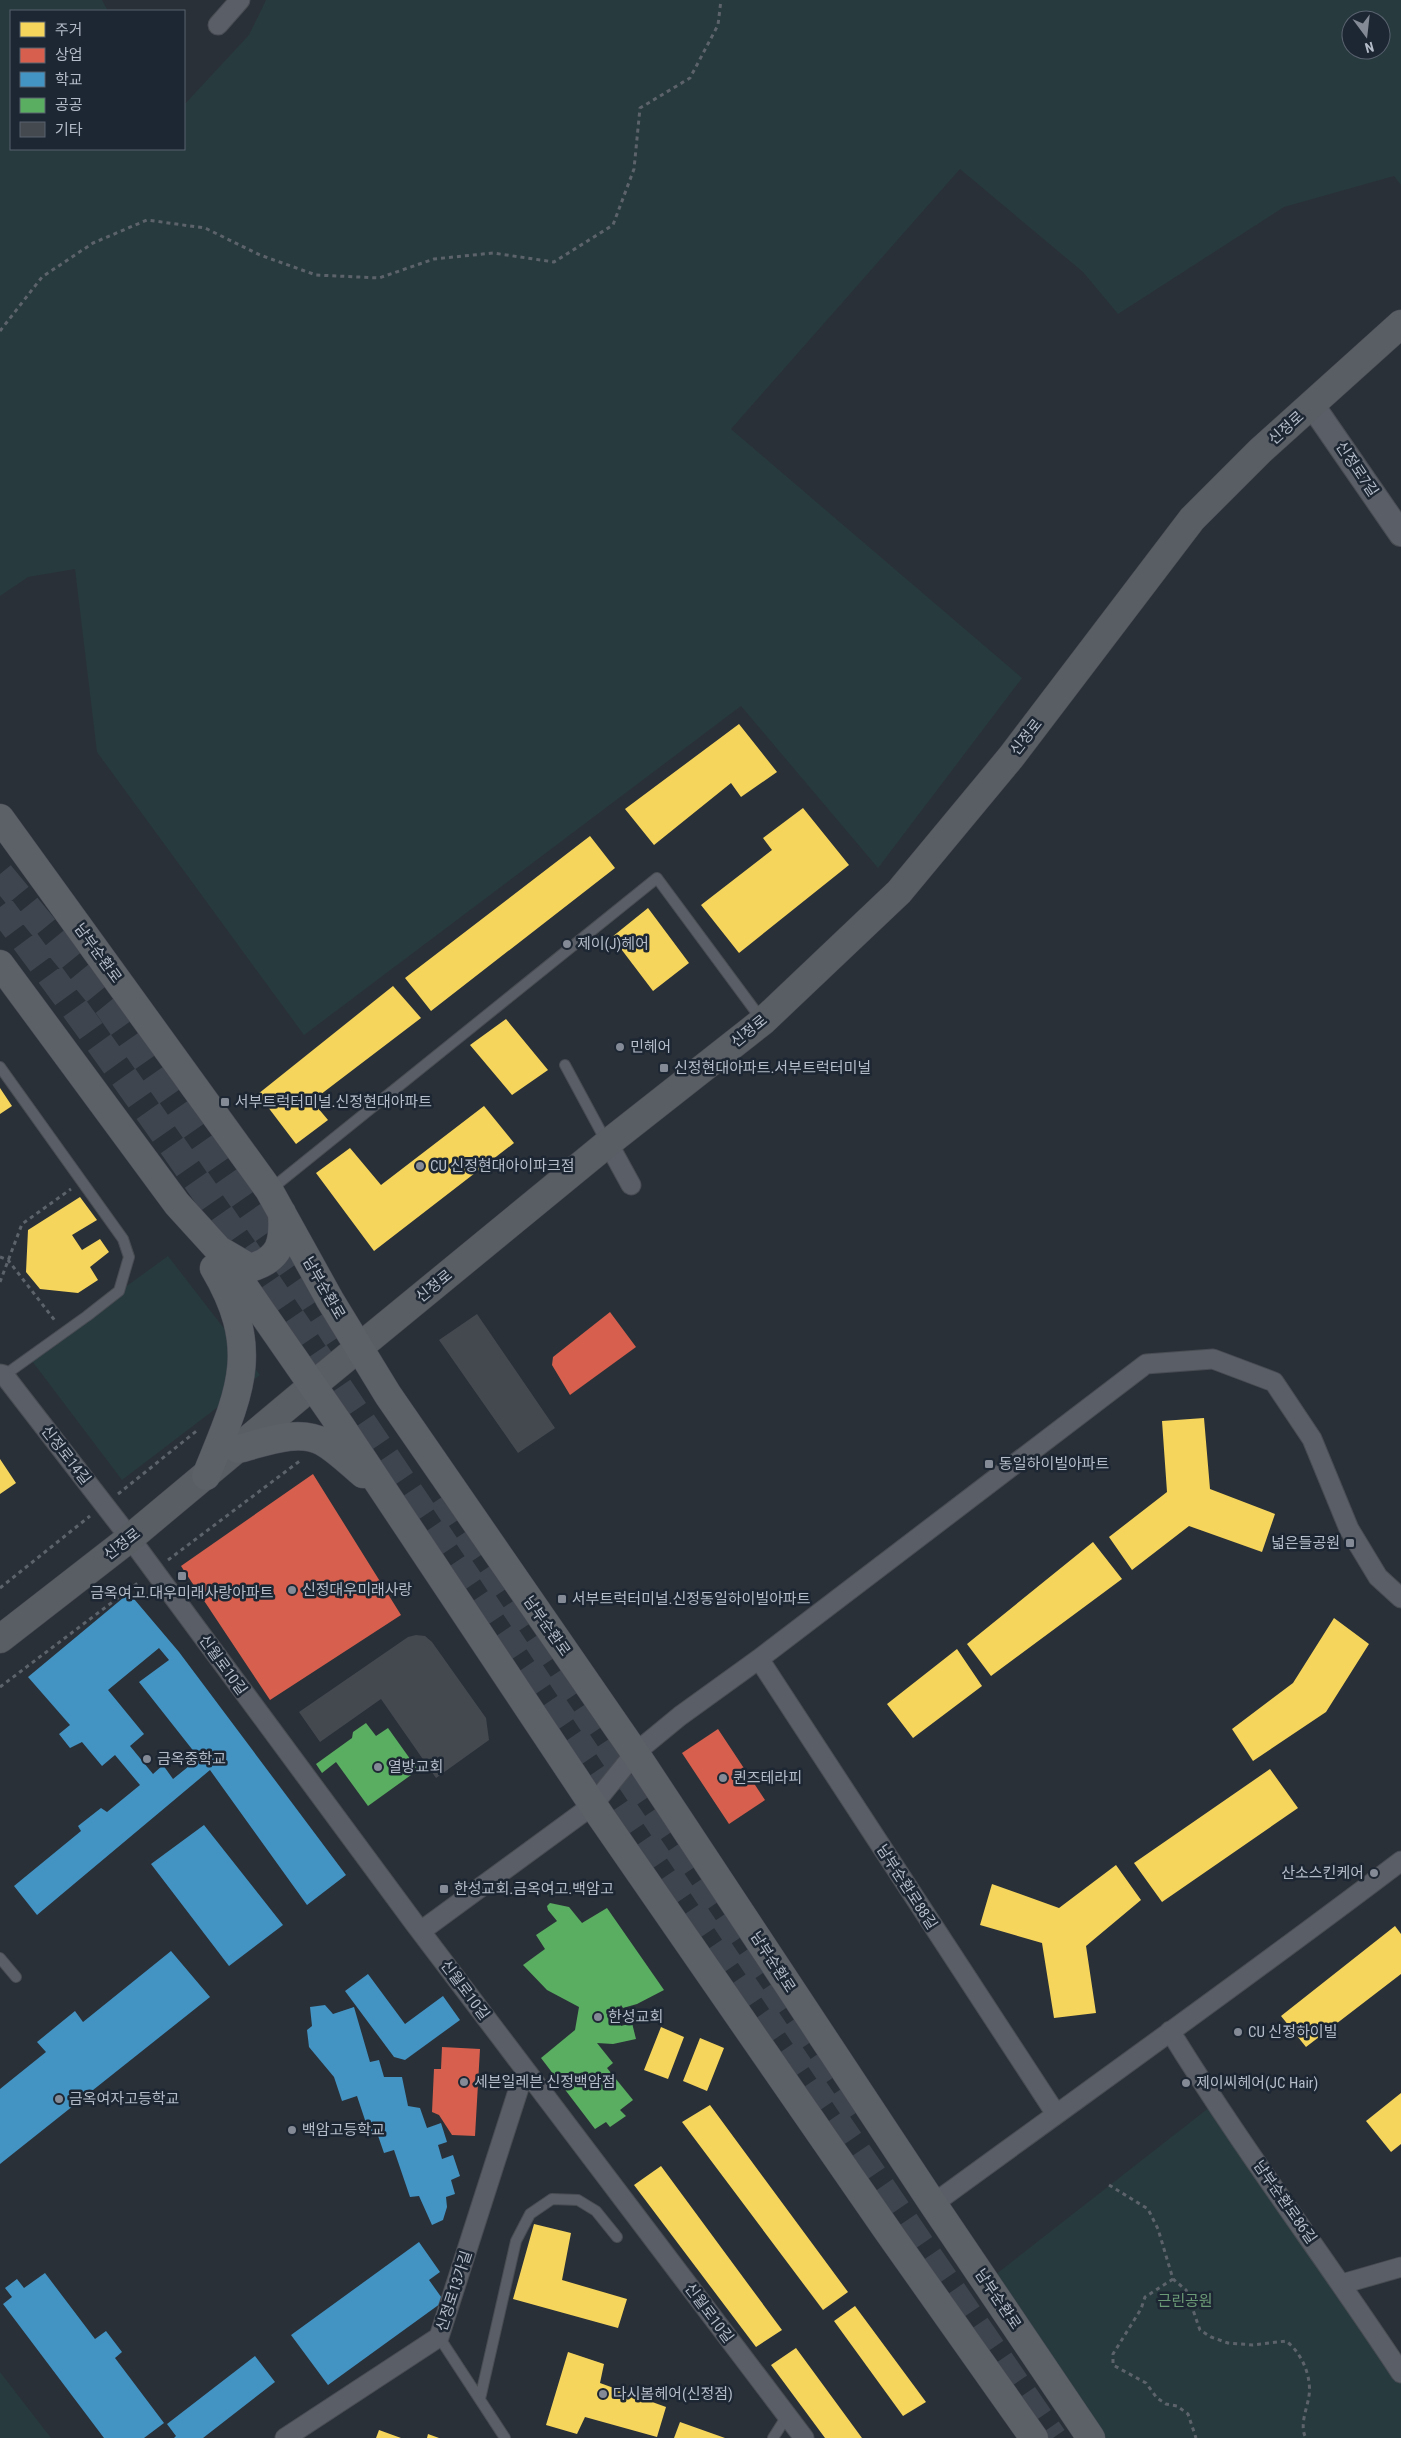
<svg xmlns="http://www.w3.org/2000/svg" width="1401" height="2438" viewBox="0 0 1401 2438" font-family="'Roboto Condensed','Noto Sans KR',sans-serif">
  <rect width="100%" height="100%" fill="#2a3038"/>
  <path fill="#273a3e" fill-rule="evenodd" d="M 0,0 L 102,0 L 108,11 L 11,11 L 11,149 L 184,149 L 184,105 L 249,35 L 266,0 L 1401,0 L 1401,185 L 1394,176 L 1284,207 L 1118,314 L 1083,272 L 960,169 L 731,429 L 1022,678 L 878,868 L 741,706 L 304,1035 L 97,752 L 75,569 L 28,577 L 0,596 ZM 1351,20 L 1381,20 L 1381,50 L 1351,50 Z
    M 168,1256 L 260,1375 L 122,1480 L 29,1357 Z
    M 1215,2103 L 1401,2373 L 1401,2438 L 1091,2438 L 986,2282 Z
    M 0,2372 L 51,2438 L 0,2438 Z"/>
  <path fill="#f6d55c" d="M 739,724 L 777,772 L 741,797 L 731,783 L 654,845 L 625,809 Z
    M 803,808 L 849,865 L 739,953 L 701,905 L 772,850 L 763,838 Z
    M 590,836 L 615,868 L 431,1011 L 405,978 Z
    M 648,908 L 689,963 L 653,991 L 612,937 Z
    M 393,986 L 421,1018 L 312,1101 L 328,1120 L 296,1144 L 258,1094 Z
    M 506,1019 L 548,1070 L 512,1095 L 470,1045 Z
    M 0,1088 L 12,1106 L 0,1114 Z
    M 484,1106 L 514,1143 L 374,1251 L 316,1173 L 350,1148 L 381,1185 Z
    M 80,1197 L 97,1220 L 72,1235 L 82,1250 L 100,1239 L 109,1252 L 90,1267 L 98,1280 L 78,1293 L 40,1289 L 26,1272 L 28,1230 Z
    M 1204,1418 L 1210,1489 L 1275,1514 L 1262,1552 L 1189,1526 L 1132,1570 L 1109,1537 L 1167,1492 L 1162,1421 Z
    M 0,1459 L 16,1483 L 0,1494 Z
    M 1093,1542 L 1122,1579 L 991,1676 L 967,1644 Z
    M 1334,1618 L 1369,1644 L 1326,1712 L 1253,1761 L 1232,1729 L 1293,1683 Z
    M 957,1649 L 982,1686 L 913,1738 L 887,1704 Z
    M 1270,1769 L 1298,1808 L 1162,1902 L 1134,1863 Z
    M 1116,1865 L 1141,1900 L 1086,1946 L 1096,2013 L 1054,2018 L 1042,1943 L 980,1925 L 992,1884 L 1059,1908 Z
    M 1395,1926 L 1401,1934 L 1401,1974 L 1306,2047 L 1281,2016 Z
    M 661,2027 L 684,2037 L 668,2079 L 644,2070 Z
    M 700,2038 L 724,2048 L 707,2091 L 683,2081 Z
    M 1401,2093 L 1401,2144 L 1391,2152 L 1366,2121 Z
    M 710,2105 L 848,2292 L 823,2310 L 682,2122 Z
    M 661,2166 L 782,2330 L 756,2347 L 634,2185 Z
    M 534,2224 L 571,2233 L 562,2280 L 627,2299 L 618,2328 L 513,2299 Z
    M 855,2306 L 926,2402 L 903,2416 L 834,2321 Z
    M 796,2348 L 862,2438 L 825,2438 L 771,2365 Z
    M 568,2352 L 604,2364 L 600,2383 L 666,2407 L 657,2437 L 585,2417 L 577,2434 L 546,2425 Z
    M 680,2422 L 725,2438 L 674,2438 Z
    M 379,2430 L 401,2438 L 376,2438 Z
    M 428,2434 L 439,2438 L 427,2438 Z"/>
  <path fill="#d6604d" d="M 610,1312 L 636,1347 L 570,1395 L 552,1365 L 553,1357 Z
    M 313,1474 L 401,1615 L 270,1700 L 181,1566 Z
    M 718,1729 L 765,1800 L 729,1824 L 682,1753 Z
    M 442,2047 L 480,2049 L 475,2136 L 452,2135 L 439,2115 L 432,2112 L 434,2069 L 441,2069 Z"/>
  <path fill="#4393c3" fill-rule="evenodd" d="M 129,1593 L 179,1652 L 346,1875 L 307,1905 L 210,1770 L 37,1915 L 14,1886 L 81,1831 L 78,1826 L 101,1808 L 107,1812 L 140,1785 L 115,1755 L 102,1766 L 82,1742 L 70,1748 L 59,1734 L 70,1725 L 28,1677 ZM 159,1648 L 169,1660 L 139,1682 L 199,1758 L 173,1779 L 163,1765 L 153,1774 L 130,1746 L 144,1734 L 108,1690 Z
    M 204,1825 L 283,1925 L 229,1966 L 151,1864 Z
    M 171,1951 L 210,1997 L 0,2164 L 0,2089 L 46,2052 L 37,2042 L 75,2011 L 83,2022 Z
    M 368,1974 L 405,2024 L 443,1996 L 460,2020 L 405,2060 L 394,2057 L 345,1991 Z
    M 325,2005 L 333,2014 L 354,2007 L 370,2062 L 379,2060 L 384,2077 L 402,2077 L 408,2106 L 420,2108 L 427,2128 L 441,2123 L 447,2142 L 438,2145 L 442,2159 L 453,2155 L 460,2176 L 451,2180 L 455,2194 L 446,2197 L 447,2207 L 443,2220 L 432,2225 L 419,2196 L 410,2197 L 394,2150 L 384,2153 L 376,2130 L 369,2132 L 357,2096 L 342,2101 L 334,2077 L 309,2047 L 307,2030 L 312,2026 L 310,2007 Z
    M 419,2242 L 440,2272 L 429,2280 L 444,2301 L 328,2385 L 291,2335 Z
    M 45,2273 L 95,2339 L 106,2331 L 122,2352 L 115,2358 L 164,2423 L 144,2438 L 104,2438 L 3,2304 L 12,2297 L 5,2288 L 17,2279 L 24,2288 Z
    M 255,2356 L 275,2382 L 203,2438 L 174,2438 L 176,2436 L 167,2424 Z"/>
  <path fill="#5aae61" d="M 366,1723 L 376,1736 L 388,1728 L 418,1770 L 368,1806 L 336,1762 L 322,1773 L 316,1764 L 352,1738 L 353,1732 Z
    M 550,1903 L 569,1907 L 582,1923 L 607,1908 L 664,1990 L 637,2004 L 623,2008 L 621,2005 L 617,2012 L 621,2026 L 632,2023 L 636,2039 L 613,2044 L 597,2043 L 613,2063 L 607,2068 L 633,2100 L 620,2110 L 626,2116 L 610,2127 L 606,2122 L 595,2129 L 541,2058 L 575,2030 L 579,2007 L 547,1990 L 523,1965 L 545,1949 L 536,1935 L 557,1921 L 548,1910 L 547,1906 Z"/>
  <path fill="#444950" d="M 477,1314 L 555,1428 L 518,1453 L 439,1340 Z
    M 416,1635 L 425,1636 L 432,1642 L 486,1718 L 489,1740 L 436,1778 L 381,1699 L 320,1742 L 299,1712 L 408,1637 Z"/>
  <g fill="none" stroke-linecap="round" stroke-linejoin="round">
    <path stroke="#3f454e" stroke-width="28" stroke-dasharray="28 14" stroke-linecap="butt" d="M 0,874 L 108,1006 L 299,1280 L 355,1365
      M 0,907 C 179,1146 344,1396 511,1643 C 691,1909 872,2174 1053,2438
      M 442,1497 L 615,1757 L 862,2121"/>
    <defs>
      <path id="service" d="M 565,1065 L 607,1143
        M 0,1067 L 123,1239 L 129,1257 L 119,1291 L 87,1316 L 2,1377
        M 271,1189 L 657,878 L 762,1020
        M 0,1958 L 16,1977
        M 439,2337 L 505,2438
        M 480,2399 L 516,2241 L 530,2214 L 552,2199 L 578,2200 L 596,2211 L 617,2237
        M 773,2438 L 787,2416"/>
      <path id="minor" d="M 218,25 L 240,0
        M 608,1143 L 631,1185
        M 0,1374 L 4,1375 L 130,1538 L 415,1924 L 804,2438
        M 759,1659 L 1056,2114
        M 421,1931 L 593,1805 L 635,1753 L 680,1716 L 759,1659 L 1146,1364 L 1213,1359 L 1274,1382 L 1312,1439 L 1349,1529 L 1378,1577 L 1401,1598
        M 1170,2031 C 1242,2148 1325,2258 1401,2373
        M 933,2204 C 1089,2090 1247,1978 1401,1861
        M 1342,2284 L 1401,2267
        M 285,2438 L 439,2337 L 525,2069"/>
      <path id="tertiary" d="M 1312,405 L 1401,534"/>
      <path id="secondary" d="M 0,1639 L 130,1538 L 312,1386 L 608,1143 L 763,1021 L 899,892 L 1011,757 L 1192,519 L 1260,451 L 1401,324"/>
      <path id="primary" d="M 0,818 L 269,1190 L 330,1300 L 388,1395 L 635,1753 L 933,2204 L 1091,2438
        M 0,964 L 177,1204 L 218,1249 L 340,1425 L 593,1805 L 887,2230 L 1034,2438
        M 221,1251 L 250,1268 C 281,1259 284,1242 282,1213
        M 238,1449 C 263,1443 298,1428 323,1442 C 337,1450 350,1463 363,1474
        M 206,1476 C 239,1394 263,1351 214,1268"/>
    </defs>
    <use href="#service" stroke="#484c53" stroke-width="12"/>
    <use href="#minor" stroke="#484c53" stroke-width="21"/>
    <use href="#tertiary" stroke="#484c53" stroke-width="26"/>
    <use href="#secondary" stroke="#484c53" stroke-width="29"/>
    <use href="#primary" stroke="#484c55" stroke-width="29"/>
    <path stroke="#5d636a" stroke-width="3" stroke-dasharray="4 4" stroke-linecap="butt" d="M 0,331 L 42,277 L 93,243 L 147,220 L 205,228 L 260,255 L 316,275 L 379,278 L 434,259 L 493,253 L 554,262 L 613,225 L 634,169 L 640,108 L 690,78 L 718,25 L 721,0
      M 0,1257 L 8,1260 L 56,1322
      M 0,1282 L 22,1224 L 71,1189
      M 118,1494 L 199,1429
      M 168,1560 L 301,1460
      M 0,1588 L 90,1516
      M 0,1687 L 139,1582
      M 1109,2185 L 1148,2209 L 1158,2229 L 1173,2279 L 1186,2290 L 1200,2330 L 1211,2337 L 1228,2343 L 1253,2345 L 1286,2341 C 1301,2352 1312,2376 1309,2396 C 1307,2409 1299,2426 1306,2438
      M 1173,2279 L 1145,2297 L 1141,2309 L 1113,2354 L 1113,2365 L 1146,2383 L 1157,2398 L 1166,2404 L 1177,2406 L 1188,2414 L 1196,2438"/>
    <use href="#service" stroke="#5a5e66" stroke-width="10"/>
    <use href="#minor" stroke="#5a5e66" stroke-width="19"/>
    <use href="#tertiary" stroke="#5a5e66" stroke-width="24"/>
    <use href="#secondary" stroke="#595d64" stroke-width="28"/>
    <use href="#primary" stroke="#5c6168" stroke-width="28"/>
  </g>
  <g fill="#848b96" stroke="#1d2633" stroke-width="2">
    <circle cx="567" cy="944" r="5"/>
    <circle cx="620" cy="1047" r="5"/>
    <rect x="659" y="1063" width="10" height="10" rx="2.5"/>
    <rect x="220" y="1097" width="10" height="10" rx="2.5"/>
    <circle cx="420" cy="1166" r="5"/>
    <rect x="984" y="1459" width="10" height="10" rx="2.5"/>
    <rect x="1345" y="1538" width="10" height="10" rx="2.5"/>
    <rect x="177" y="1571" width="10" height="10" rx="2.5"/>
    <circle cx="292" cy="1590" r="5"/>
    <rect x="557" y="1594" width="10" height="10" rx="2.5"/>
    <circle cx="147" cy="1759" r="5"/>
    <circle cx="378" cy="1767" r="5"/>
    <circle cx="723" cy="1778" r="5"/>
    <circle cx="1374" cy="1873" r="5"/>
    <rect x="439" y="1884" width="10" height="10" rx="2.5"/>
    <circle cx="598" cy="2017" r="5"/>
    <circle cx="1238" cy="2032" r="5"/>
    <circle cx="464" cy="2082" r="5"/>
    <circle cx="1186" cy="2083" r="5"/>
    <circle cx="59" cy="2099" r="5"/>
    <circle cx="292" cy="2130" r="5"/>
    <circle cx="603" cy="2394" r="5"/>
  </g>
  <g text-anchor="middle" stroke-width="5" stroke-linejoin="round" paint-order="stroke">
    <g font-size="15" fill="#b4bcc9" stroke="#1d2633">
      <text transform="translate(1286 428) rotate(-42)" y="5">신정로</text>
      <text transform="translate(1357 469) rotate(56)" y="5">신정로7길</text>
      <text transform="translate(1026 737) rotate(-52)" y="5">신정로</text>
      <text transform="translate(98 953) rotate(54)" y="5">남부순환로</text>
      <text transform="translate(749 1031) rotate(-39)" y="5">신정로</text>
      <text transform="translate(434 1286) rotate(-39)" y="5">신정로</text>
      <text transform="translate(324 1288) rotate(60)" y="5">남부순환로</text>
      <text transform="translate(66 1455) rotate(52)" y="5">신정로14길</text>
      <text transform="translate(122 1544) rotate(-38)" y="5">신정로</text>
      <text transform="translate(547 1626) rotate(55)" y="5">남부순환로</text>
      <text transform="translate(223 1665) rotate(54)" y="5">신월로10길</text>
      <text transform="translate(907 1887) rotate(57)" y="5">남부순환로88길</text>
      <text transform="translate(773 1962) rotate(57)" y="5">남부순환로</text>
      <text transform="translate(465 1990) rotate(53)" y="5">신월로10길</text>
      <text transform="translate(1285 2202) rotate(55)" y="5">남부순환로86길</text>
      <text transform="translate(454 2291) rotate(-72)" y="5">신정로13가길</text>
      <text transform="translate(998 2299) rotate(56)" y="5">남부순환로</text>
      <text transform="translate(709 2313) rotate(53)" y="5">신월로10길</text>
    </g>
    <g font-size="15" fill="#b4bcc9" stroke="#1d2633" text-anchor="start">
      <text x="577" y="949">제이(J)헤어</text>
      <text x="630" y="1052">민헤어</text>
      <text x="674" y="1073">신정현대아파트.서부트럭터미널</text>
      <text x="235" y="1107">서부트럭터미널.신정현대아파트</text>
      <text x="430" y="1171">CU 신정현대아이파크점</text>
      <text x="999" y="1469">동일하이빌아파트</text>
      <text x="1340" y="1548" text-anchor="end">넓은들공원</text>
      <text x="302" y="1595">신정대우미래사랑</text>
      <text x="182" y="1598" text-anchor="middle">금옥여고.대우미래사랑아파트</text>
      <text x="572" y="1604">서부트럭터미널.신정동일하이빌아파트</text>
      <text x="157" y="1764">금옥중학교</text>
      <text x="388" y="1772">열방교회</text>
      <text x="733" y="1783">퀸즈테라피</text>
      <text x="1364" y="1878" text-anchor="end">산소스킨케어</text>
      <text x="454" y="1894">한성교회.금옥여고.백암고</text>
      <text x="608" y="2022">한성교회</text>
      <text x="1248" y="2037">CU 신정하이빌</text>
      <text x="474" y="2087">세븐일레븐 신정백암점</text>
      <text x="1196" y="2088">제이씨헤어(JC Hair)</text>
      <text x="69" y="2104">금옥여자고등학교</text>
      <text x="302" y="2135">백암고등학교</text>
      <text x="613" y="2399">다시봄헤어(신정점)</text>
    </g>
    <g font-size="15" fill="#6b9a76" stroke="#1d2633">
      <text x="1185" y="2306">근린공원</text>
    </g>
  </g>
  <rect x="10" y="10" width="175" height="140" fill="#1d2633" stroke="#59626f"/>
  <rect x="20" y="22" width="25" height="15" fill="#f6d55c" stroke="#59626f"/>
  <text x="55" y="35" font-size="15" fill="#b4bcc9">주거</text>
  <rect x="20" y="48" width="25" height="15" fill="#d6604d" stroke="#59626f"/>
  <text x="55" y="60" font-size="15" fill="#b4bcc9">상업</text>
  <rect x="20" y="72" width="25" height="15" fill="#4393c3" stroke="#59626f"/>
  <text x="55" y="85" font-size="15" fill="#b4bcc9">학교</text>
  <rect x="20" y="98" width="25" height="15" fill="#5aae61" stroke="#59626f"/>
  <text x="55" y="110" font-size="15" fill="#b4bcc9">공공</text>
  <rect x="20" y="122" width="25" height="15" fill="#444950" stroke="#59626f"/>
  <text x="55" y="135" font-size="15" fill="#b4bcc9">기타</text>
  <g transform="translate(1366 35) rotate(165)"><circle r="24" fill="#1d2633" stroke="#59626f"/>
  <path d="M0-4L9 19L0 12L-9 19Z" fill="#848b96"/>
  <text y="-8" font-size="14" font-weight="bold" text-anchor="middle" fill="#b4bcc9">N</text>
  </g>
</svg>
